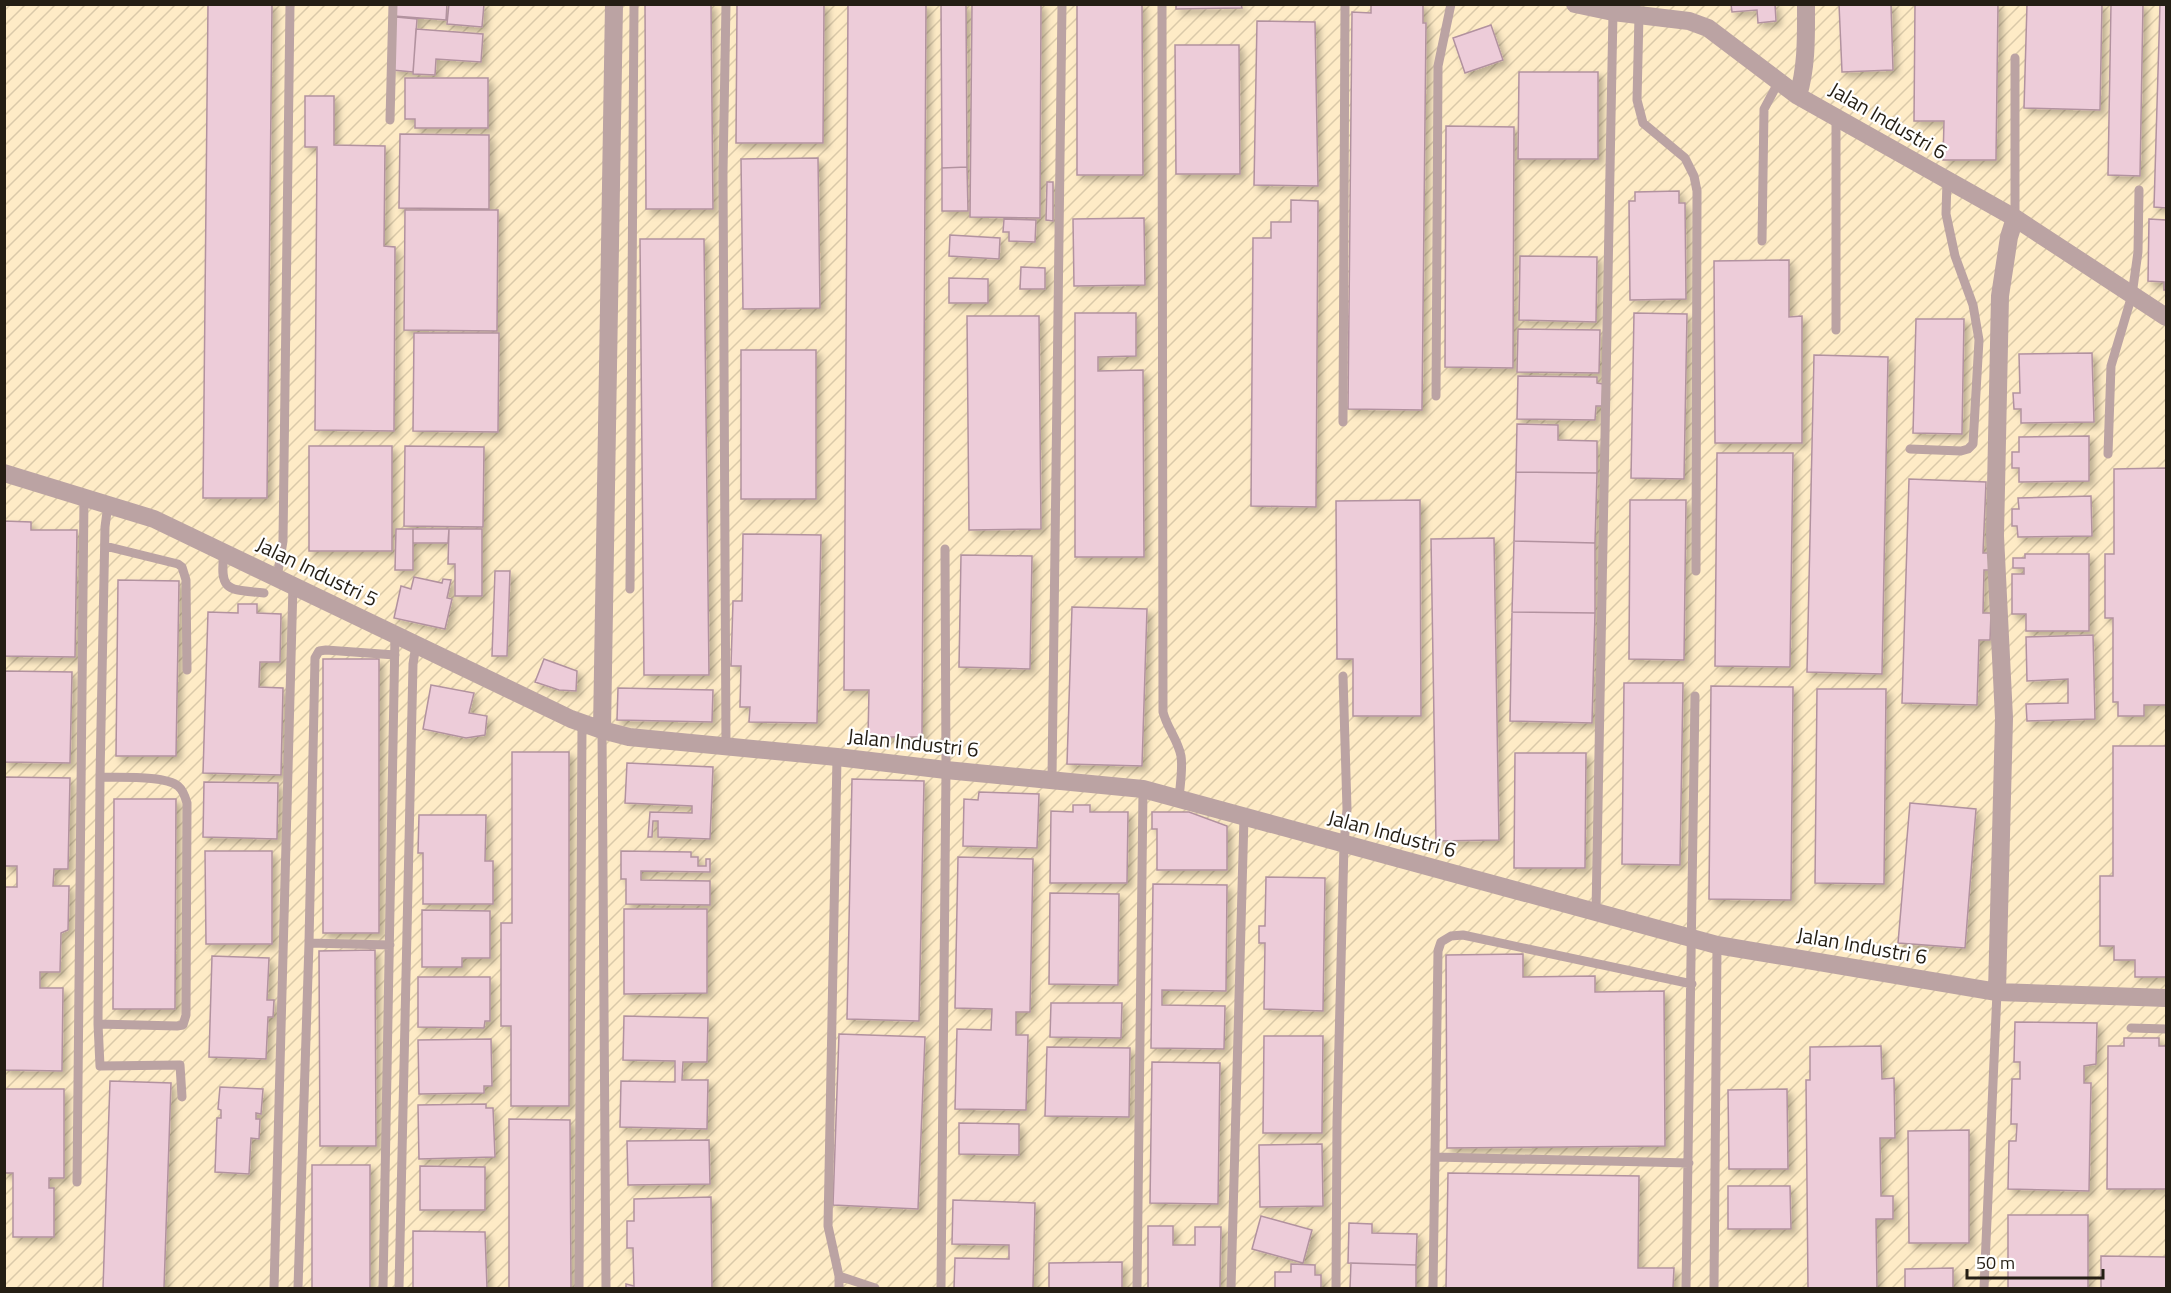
<svg xmlns="http://www.w3.org/2000/svg" width="2171" height="1293" viewBox="0 0 2171 1293" font-family="'Titillium Web',sans-serif">
  <defs>
    <pattern id="industrial-furrows" width="10" height="10" patternUnits="userSpaceOnUse" patternTransform="scale(1.5)"><rect width="10" height="10" fill="#feebc6"/><path d="M-1 1l2-2M0 10L10 0M9 11l2-2" fill="none" stroke="#dac9a9"/></pattern>
    <filter id="shadow"><feDropShadow dx="4.5" dy="4.5" stdDeviation="3" flood-color="#0004"/></filter>
  </defs>
  <rect width="100%" height="100%" fill="#fcf6eb"/>
  <path fill="url(#industrial-furrows)" d="M 5,5 L 2166,5 L 2166,1288 L 5,1288 Z"/>
  <path fill="#edccd9" stroke="#b2929f" stroke-width="1.5" filter="url(#shadow)" d="M 208,4 L 272,4 L 267,498 L 203,498 Z
    M 395,4 L 447,4 L 446,20 L 394,16 Z
    M 449,4 L 484,4 L 482,27 L 447,24 Z
    M 645,4 L 711,4 L 713,209 L 646,209 Z
    M 737,4 L 824,4 L 823,143 L 736,143 Z
    M 848,4 L 926,4 L 922,737 L 868,737 L 869,690 L 844,690 Z
    M 941,4 L 966,4 L 967,167 L 942,168 Z
    M 972,4 L 1041,4 L 1040,218 L 970,217 Z
    M 1077,4 L 1142,4 L 1143,175 L 1077,175 Z
    M 1176,4 L 1241,4 L 1242,8 L 1176,9 Z
    M 1371,4 L 1423,4 L 1423,23 L 1426,23 L 1422,410 L 1348,409 L 1352,12 L 1371,13 Z
    M 1731,4 L 1775,4 L 1776,21 L 1758,23 L 1757,10 L 1732,12 Z
    M 1839,4 L 1891,4 L 1893,70 L 1842,72 Z
    M 1915,4 L 1998,4 L 1996,160 L 1943,160 L 1944,121 L 1914,121 Z
    M 2027,4 L 2102,4 L 2100,110 L 2024,108 Z
    M 2111,4 L 2143,4 L 2140,176 L 2108,175 Z
    M 2160,4 L 2166,4 L 2166,208 L 2154,207 Z
    M 396,17 L 417,19 L 413,72 L 392,70 Z
    M 1257,21 L 1315,22 L 1318,186 L 1254,185 Z
    M 1491,25 L 1503,60 L 1465,73 L 1453,38 Z
    M 416,29 L 483,34 L 481,62 L 436,59 L 435,75 L 413,74 Z
    M 1175,45 L 1239,45 L 1240,174 L 1176,174 Z
    M 1519,72 L 1598,72 L 1598,159 L 1518,159 Z
    M 405,78 L 488,78 L 488,128 L 415,128 L 415,119 L 405,119 Z
    M 305,96 L 334,96 L 334,145 L 385,146 L 384,246 L 395,247 L 394,431 L 315,430 L 317,147 L 305,147 Z
    M 1446,126 L 1514,127 L 1513,368 L 1445,367 Z
    M 400,134 L 489,135 L 489,209 L 399,208 Z
    M 818,158 L 820,308 L 743,309 L 741,159 Z
    M 967,167 L 968,211 L 942,211 L 942,168 Z
    M 1047,182 L 1053,182 L 1053,221 L 1046,220 Z
    M 1679,191 L 1679,203 L 1685,203 L 1686,299 L 1630,300 L 1629,201 L 1635,201 L 1635,192 Z
    M 1291,200 L 1318,201 L 1316,507 L 1251,506 L 1253,238 L 1271,238 L 1271,222 L 1291,222 Z
    M 405,210 L 498,210 L 497,331 L 404,330 Z
    M 1144,218 L 1145,285 L 1074,286 L 1073,219 Z
    M 1004,219 L 1036,220 L 1035,242 L 1009,241 L 1009,232 L 1003,232 Z
    M 2149,219 L 2166,220 L 2166,290 L 2164,290 L 2164,282 L 2148,281 Z
    M 950,235 L 1000,238 L 999,259 L 949,256 Z
    M 640,239 L 704,239 L 709,675 L 644,675 Z
    M 1520,256 L 1597,257 L 1596,322 L 1519,320 Z
    M 1789,260 L 1789,317 L 1802,316 L 1802,443 L 1715,443 L 1714,261 Z
    M 1021,267 L 1045,268 L 1045,289 L 1020,289 Z
    M 949,278 L 988,279 L 988,303 L 949,303 Z
    M 1075,313 L 1136,313 L 1136,356 L 1098,357 L 1098,371 L 1143,370 L 1144,557 L 1075,557 Z
    M 1634,313 L 1687,314 L 1684,479 L 1631,478 Z
    M 967,316 L 1039,316 L 1041,529 L 969,530 Z
    M 1916,319 L 1964,319 L 1962,434 L 1913,433 Z
    M 1518,329 L 1600,330 L 1599,373 L 1517,372 Z
    M 414,333 L 499,333 L 498,432 L 413,431 Z
    M 741,350 L 816,350 L 816,499 L 741,499 Z
    M 2092,353 L 2094,422 L 2021,423 L 2021,409 L 2014,409 L 2013,393 L 2020,393 L 2019,354 Z
    M 1814,355 L 1888,357 L 1882,674 L 1807,672 Z
    M 1518,376 L 1597,377 L 1597,383 L 1603,384 L 1602,406 L 1596,406 L 1595,420 L 1517,419 Z
    M 1517,424 L 1558,425 L 1558,440 L 1597,441 L 1597,473 L 1516,472 Z
    M 2089,436 L 2089,481 L 2019,482 L 2019,468 L 2012,468 L 2012,452 L 2019,452 L 2019,437 Z
    M 309,446 L 392,446 L 392,551 L 309,551 Z
    M 405,446 L 484,447 L 483,527 L 404,526 Z
    M 1717,453 L 1793,453 L 1790,667 L 1715,666 Z
    M 2166,468 L 2166,705 L 2144,705 L 2144,716 L 2118,716 L 2118,702 L 2113,702 L 2113,618 L 2105,618 L 2105,554 L 2114,554 L 2114,469 Z
    M 1516,472 L 1597,473 L 1595,543 L 1514,541 Z
    M 1909,479 L 1986,482 L 1983,553 L 1992,553 L 1991,570 L 1984,570 L 1983,613 L 1991,613 L 1990,640 L 1979,640 L 1977,705 L 1902,703 Z
    M 2091,496 L 2092,536 L 2018,537 L 2017,526 L 2012,526 L 2012,509 L 2019,509 L 2018,498 Z
    M 1420,500 L 1421,716 L 1353,716 L 1353,659 L 1337,659 L 1336,501 Z
    M 1630,500 L 1686,500 L 1684,660 L 1629,659 Z
    M 4,521 L 31,522 L 31,530 L 77,530 L 75,657 L 4,656 Z
    M 396,529 L 413,529 L 413,570 L 395,570 Z
    M 413,529 L 449,529 L 448,543 L 413,543 Z
    M 449,529 L 482,529 L 482,596 L 455,596 L 455,564 L 448,564 Z
    M 743,534 L 821,535 L 817,723 L 749,722 L 750,707 L 740,707 L 741,666 L 731,666 L 733,601 L 742,601 Z
    M 1494,538 L 1499,840 L 1436,841 L 1431,539 Z
    M 1514,541 L 1595,543 L 1595,613 L 1512,612 Z
    M 2025,554 L 2089,554 L 2089,631 L 2026,631 L 2026,614 L 2012,614 L 2012,574 L 2024,574 L 2024,568 L 2013,568 L 2013,558 L 2025,558 Z
    M 961,555 L 1032,556 L 1030,669 L 959,667 Z
    M 495,571 L 510,571 L 507,656 L 492,656 Z
    M 414,577 L 442,583 L 443,579 L 451,580 L 447,598 L 452,599 L 445,629 L 394,618 L 401,586 L 411,589 Z
    M 118,580 L 179,581 L 176,756 L 116,756 Z
    M 238,604 L 257,604 L 257,613 L 281,614 L 280,662 L 260,662 L 259,687 L 283,688 L 281,775 L 203,773 L 208,612 L 238,613 Z
    M 1072,607 L 1147,609 L 1142,766 L 1067,764 Z
    M 1512,612 L 1595,613 L 1592,723 L 1510,721 Z
    M 2093,635 L 2095,719 L 2027,721 L 2026,704 L 2068,703 L 2068,679 L 2027,681 L 2026,637 Z
    M 323,659 L 379,659 L 379,933 L 323,933 Z
    M 544,659 L 577,671 L 576,691 L 559,690 L 535,682 Z
    M 4,671 L 72,672 L 70,763 L 4,762 Z
    M 1624,683 L 1683,683 L 1680,865 L 1622,864 Z
    M 431,685 L 474,693 L 469,713 L 487,716 L 485,735 L 466,738 L 423,729 Z
    M 1711,686 L 1793,687 L 1791,900 L 1709,899 Z
    M 618,688 L 713,690 L 712,722 L 617,720 Z
    M 1817,689 L 1886,689 L 1884,884 L 1815,883 Z
    M 2113,746 L 2166,746 L 2166,977 L 2135,977 L 2135,960 L 2114,960 L 2114,946 L 2100,946 L 2100,876 L 2113,876 Z
    M 512,752 L 569,752 L 569,1106 L 511,1106 L 511,1026 L 501,1026 L 501,923 L 512,923 Z
    M 1515,753 L 1586,753 L 1585,868 L 1514,868 Z
    M 627,763 L 713,767 L 710,839 L 658,837 L 658,821 L 653,821 L 652,837 L 648,837 L 650,812 L 692,813 L 692,806 L 625,803 Z
    M 4,777 L 70,778 L 68,869 L 54,869 L 53,886 L 69,886 L 68,930 L 61,933 L 60,972 L 40,972 L 40,988 L 63,988 L 62,1071 L 4,1070 L 4,887 L 17,887 L 17,866 L 4,866 Z
    M 852,779 L 924,781 L 919,1021 L 847,1019 Z
    M 204,782 L 278,783 L 277,839 L 203,837 Z
    M 979,792 L 1039,794 L 1037,848 L 963,846 L 964,799 L 978,800 Z
    M 114,799 L 176,799 L 175,1009 L 113,1009 Z
    M 1910,803 L 1976,809 L 1965,948 L 1898,943 Z
    M 1073,805 L 1090,805 L 1090,812 L 1128,812 L 1127,883 L 1050,883 L 1051,811 L 1073,812 Z
    M 1152,812 L 1189,812 L 1227,826 L 1227,870 L 1157,870 L 1157,829 L 1152,829 Z
    M 419,815 L 486,815 L 485,861 L 493,861 L 493,904 L 423,904 L 423,853 L 418,853 Z
    M 205,851 L 272,851 L 272,944 L 206,944 Z
    M 621,851 L 691,852 L 691,857 L 698,857 L 698,866 L 706,866 L 706,859 L 710,859 L 710,872 L 641,871 L 641,880 L 710,881 L 710,905 L 626,904 L 626,879 L 621,879 Z
    M 958,857 L 1033,859 L 1030,1012 L 1016,1012 L 1016,1035 L 1028,1035 L 1026,1110 L 955,1109 L 957,1029 L 991,1030 L 992,1009 L 955,1008 Z
    M 1266,877 L 1325,878 L 1323,1011 L 1264,1009 L 1265,943 L 1259,943 L 1259,926 L 1265,926 Z
    M 1153,884 L 1227,885 L 1226,991 L 1162,990 L 1162,1005 L 1225,1006 L 1224,1049 L 1151,1048 Z
    M 1050,893 L 1119,894 L 1118,985 L 1049,984 Z
    M 624,909 L 707,909 L 707,993 L 624,994 Z
    M 422,910 L 490,911 L 490,958 L 462,958 L 462,967 L 422,967 Z
    M 375,950 L 376,1146 L 320,1146 L 319,951 Z
    M 1523,954 L 1523,977 L 1595,976 L 1595,992 L 1664,991 L 1665,1146 L 1447,1148 L 1446,955 Z
    M 212,956 L 269,958 L 267,1000 L 274,1000 L 273,1017 L 268,1017 L 266,1059 L 209,1057 Z
    M 418,977 L 490,977 L 490,1021 L 485,1021 L 484,1028 L 418,1027 Z
    M 1051,1003 L 1122,1003 L 1121,1038 L 1050,1037 Z
    M 624,1016 L 708,1018 L 707,1062 L 683,1062 L 682,1080 L 708,1080 L 707,1129 L 620,1127 L 621,1081 L 675,1082 L 675,1061 L 623,1060 Z
    M 2015,1022 L 2097,1023 L 2096,1064 L 2084,1066 L 2084,1083 L 2091,1083 L 2089,1191 L 2008,1189 L 2009,1141 L 2016,1141 L 2017,1124 L 2011,1124 L 2012,1079 L 2020,1079 L 2020,1062 L 2014,1062 Z
    M 839,1034 L 925,1037 L 918,1209 L 833,1205 Z
    M 1264,1036 L 1323,1036 L 1322,1133 L 1263,1133 Z
    M 2124,1038 L 2159,1038 L 2159,1046 L 2166,1046 L 2166,1189 L 2107,1189 L 2108,1046 L 2124,1046 Z
    M 491,1039 L 492,1086 L 484,1086 L 484,1093 L 419,1094 L 418,1040 Z
    M 1881,1046 L 1882,1079 L 1894,1078 L 1895,1138 L 1880,1138 L 1881,1196 L 1893,1196 L 1893,1219 L 1876,1219 L 1877,1288 L 1808,1288 L 1806,1080 L 1810,1080 L 1810,1047 Z
    M 1047,1047 L 1130,1048 L 1129,1117 L 1045,1116 Z
    M 1152,1062 L 1220,1063 L 1218,1204 L 1150,1203 Z
    M 110,1081 L 171,1083 L 164,1288 L 103,1288 Z
    M 220,1087 L 263,1089 L 261,1114 L 256,1113 L 256,1119 L 260,1119 L 259,1139 L 251,1138 L 249,1174 L 215,1172 L 217,1118 L 221,1118 L 221,1110 L 218,1109 Z
    M 4,1089 L 64,1089 L 64,1178 L 49,1178 L 49,1188 L 54,1188 L 54,1237 L 13,1237 L 13,1173 L 4,1173 Z
    M 1787,1089 L 1788,1169 L 1729,1169 L 1728,1090 Z
    M 486,1104 L 486,1108 L 493,1108 L 495,1157 L 419,1159 L 418,1105 Z
    M 509,1119 L 570,1120 L 571,1288 L 509,1288 Z
    M 959,1123 L 1019,1124 L 1019,1155 L 959,1154 Z
    M 1969,1130 L 1969,1243 L 1909,1243 L 1908,1131 Z
    M 709,1140 L 710,1184 L 628,1185 L 627,1141 Z
    M 1322,1144 L 1323,1206 L 1260,1207 L 1259,1145 Z
    M 312,1165 L 370,1165 L 370,1288 L 312,1288 Z
    M 420,1166 L 485,1167 L 485,1210 L 420,1210 Z
    M 1448,1173 L 1639,1176 L 1638,1268 L 1674,1268 L 1673,1288 L 1446,1288 Z
    M 1728,1186 L 1790,1186 L 1791,1229 L 1728,1229 Z
    M 711,1197 L 712,1288 L 626,1288 L 626,1284 L 634,1286 L 633,1248 L 627,1248 L 627,1221 L 634,1221 L 634,1199 Z
    M 953,1200 L 1035,1203 L 1033,1288 L 954,1288 L 955,1258 L 1009,1259 L 1009,1245 L 952,1244 Z
    M 2008,1215 L 2088,1215 L 2088,1288 L 2008,1288 Z
    M 1261,1216 L 1312,1230 L 1303,1263 L 1252,1249 Z
    M 1349,1223 L 1372,1224 L 1372,1233 L 1417,1234 L 1416,1265 L 1348,1263 Z
    M 1148,1226 L 1173,1226 L 1173,1245 L 1195,1245 L 1195,1227 L 1221,1227 L 1220,1288 L 1148,1288 Z
    M 413,1231 L 485,1232 L 487,1288 L 413,1288 Z
    M 2101,1256 L 2166,1257 L 2166,1288 L 2101,1288 Z
    M 1122,1262 L 1122,1288 L 1049,1288 L 1049,1263 Z
    M 1351,1263 L 1416,1265 L 1416,1288 L 1350,1288 Z
    M 1291,1264 L 1315,1265 L 1315,1275 L 1321,1275 L 1321,1288 L 1275,1288 L 1275,1272 L 1291,1272 Z
    M 1953,1268 L 1953,1288 L 1905,1288 L 1905,1269 Z"/>
  <g fill="none" stroke-linecap="round" stroke-linejoin="round">
    <path stroke="#bba3a3" stroke-width="9" d="M 726,4 L 723,172 L 726,746
      M 1162,4 L 1163,712 C 1167,728 1178,740 1181,756 C 1183,769 1180,785 1179,799
      M 1639,15 L 1637,100 L 1643,123 L 1685,158 L 1694,176 L 1697,191 L 1696,571
      M 2015,58 L 2015,218
      M 1836,117 L 1836,330
      M 390,120 L 393,4
      M 1762,241 L 1764,109 L 1779,81
      M 1436,396 L 1438,66 L 1451,4
      M 1343,422 L 1345,4
      M 1910,449 L 1961,451 L 1968,449 L 1973,444 L 1979,340 L 1973,305 L 1955,256 L 1946,214 L 1947,180
      M 2108,454 L 2111,366 L 2132,295 L 2138,252 L 2139,190
      M 108,504 L 105,527 L 100,777 L 98,1024 L 100,1066 L 180,1065 L 182,1097
      M 105,546 L 178,564 L 182,567 L 186,580 L 187,670
      M 224,553 C 219,593 229,589 264,593
      M 277,578 L 283,541 L 290,4
      M 630,589 L 634,4
      M 602,730 L 606,1288
      M 837,757 L 828,1226 L 839,1276 L 839,1288
      M 1052,779 L 1062,4
      M 1596,912 L 1613,12
      M 309,943 L 390,945
      M 98,1024 L 177,1026 L 183,1025 L 186,1015 L 187,803 C 185,796 183,790 178,786 C 165,775 118,778 100,777
      M 2131,1028 L 2166,1029
      M 1435,1157 L 1689,1163
      M 77,1182 L 84,496
      M 839,1276 L 875,1288
      M 274,1288 L 293,585
      M 298,1288 L 309,943 L 315,658 L 319,651 L 326,650 L 395,655
      M 383,1288 L 395,635
      M 399,1288 L 413,664 L 416,645
      M 579,1288 L 582,723
      M 941,1288 L 946,770 L 945,549
      M 1137,1288 L 1143,789
      M 1231,1288 L 1244,817
      M 1336,1288 L 1337,1122 L 1344,844 L 1347,809 L 1343,676
      M 1433,1288 L 1438,951 L 1441,942 L 1451,936 L 1463,935 L 1692,984
      M 1686,1288 L 1695,696
      M 1714,1288 L 1717,945
      M 1984,1288 L 1997,992"/>
    <path stroke="#bba3a3" stroke-width="18" d="M 1575,4 L 1613,12 L 1689,21 L 1708,28 L 1798,96 L 2015,218 L 2166,317
      M 1798,96 C 1807,65 1806,36 1806,4
      M 4,473 L 154,519 L 571,719 L 602,730 L 629,737 L 837,757 L 946,770 L 1143,789 L 1717,945 L 1997,992 L 2166,998
      M 602,730 L 614,4
      M 1997,992 L 2004,718 L 1995,536 L 2000,296 L 2009,237 L 2015,218"/>
  </g>
  <g text-anchor="middle" stroke-width="4.5" stroke-linejoin="round" paint-order="stroke">
    <g font-size="21" fill="#241e14" stroke="#fff">
      <text transform="translate(1888 121) rotate(30)" y="7">Jalan Industri 6</text>
      <text transform="translate(317 572) rotate(26)" y="7">Jalan Industri 5</text>
      <text transform="translate(913 743) rotate(6)" y="7">Jalan Industri 6</text>
      <text transform="translate(1392 834) rotate(15)" y="7">Jalan Industri 6</text>
      <text transform="translate(1862 946) rotate(10)" y="7">Jalan Industri 6</text>
    </g>
  </g>
  <rect width="2171" height="1293" fill="none" stroke="#241e14" stroke-width="12"/>
  <path d="M1967 1269v9h136v-9" fill="none" stroke="#241e14" stroke-width="3"/>
  <text x="1976" y="1269" font-size="18" fill="#241e14" stroke="#ffffff" stroke-width="4.5" paint-order="stroke">50 m</text>
</svg>
